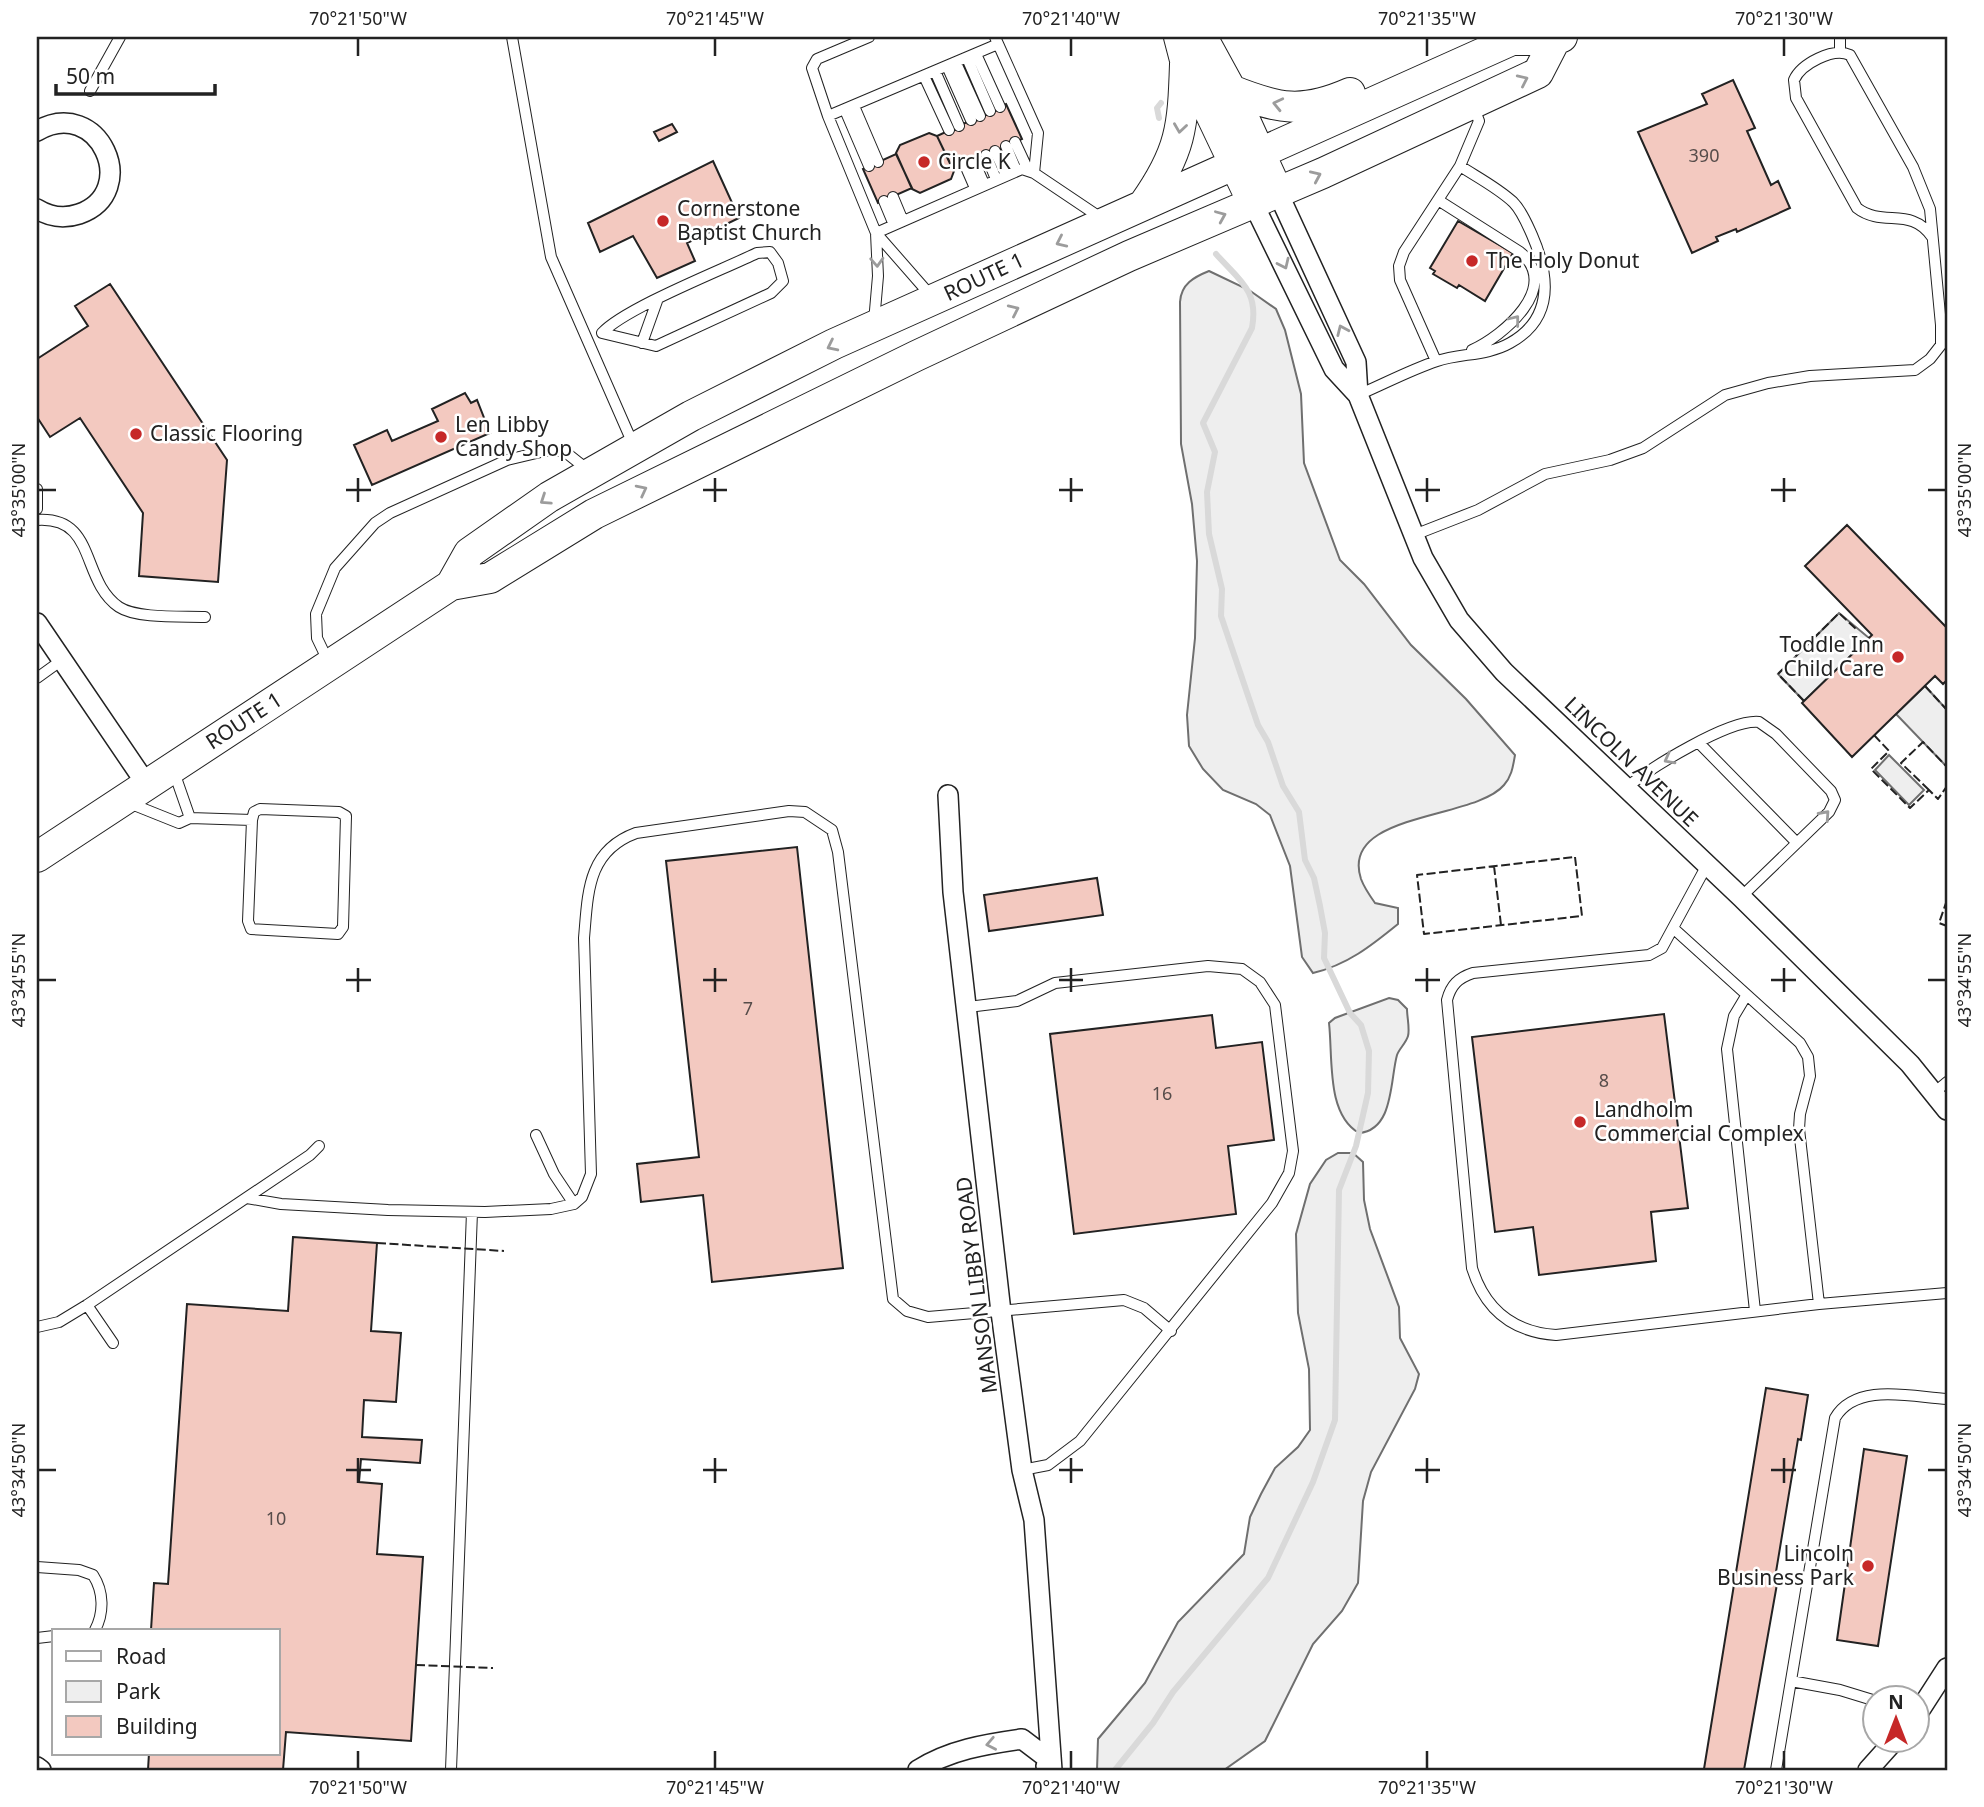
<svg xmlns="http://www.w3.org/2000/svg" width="1984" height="1807" viewBox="0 0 1984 1807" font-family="'Noto Sans',sans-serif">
  <rect width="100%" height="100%" fill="#fff"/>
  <path fill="#eee" stroke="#6f6f6f" stroke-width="2" d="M 1209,271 L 1249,290 L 1276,309 L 1285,330 L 1301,394 L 1304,463 L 1340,560 L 1364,584 L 1411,645 L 1466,699 L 1515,755 C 1513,766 1512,776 1504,785 C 1475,820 1339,812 1361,879 C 1364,887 1370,896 1375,903 L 1398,908 L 1398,924 C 1371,946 1347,965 1313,973 L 1302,957 L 1290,866 L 1270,815 L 1256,804 L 1223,790 L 1203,769 L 1189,746 L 1187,715 L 1195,638 L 1197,561 L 1192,504 L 1181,444 L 1180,302 C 1181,284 1194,277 1209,271 Z
    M 1839,613 L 1869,638 L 1804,701 L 1778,674 Z
    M 1925,686 L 1947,710 L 1947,767 L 1896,714 Z
    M 1889,755 L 1924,790 L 1909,805 L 1875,770 Z
    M 1389,998 L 1398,1000 L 1407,1009 C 1407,1017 1410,1029 1408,1036 C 1406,1043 1399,1049 1397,1055 C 1390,1080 1394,1130 1359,1133 C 1326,1114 1333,1058 1329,1023 L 1335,1018 Z
    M 1338,1153 L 1353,1153 L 1363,1162 L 1364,1200 L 1370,1229 L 1399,1307 L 1400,1338 L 1419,1374 L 1415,1389 L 1371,1472 L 1363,1501 L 1358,1583 L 1342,1611 L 1313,1644 L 1265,1741 L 1224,1770 L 1097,1770 L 1098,1739 L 1145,1683 L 1178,1622 L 1244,1554 L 1250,1517 L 1261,1494 L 1275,1468 L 1298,1447 L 1310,1430 L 1309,1369 L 1298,1313 L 1296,1234 L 1310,1184 L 1326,1160 Z"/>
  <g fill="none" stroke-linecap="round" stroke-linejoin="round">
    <path stroke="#d9d9d9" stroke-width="6" d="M 1159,118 L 1157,108 L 1161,103
      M 1115,1770 L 1153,1723 L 1173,1692 L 1268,1578 L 1313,1482 L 1335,1420 L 1339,1190 L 1356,1146 L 1368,1093 L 1369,1051 L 1361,1025 L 1350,1013 L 1324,958 L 1325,933 L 1320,906 L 1314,878 L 1305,860 L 1299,812 L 1283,786 L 1268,742 L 1258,725 L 1221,616 L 1222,589 L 1209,534 L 1207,492 L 1215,452 L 1203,423 L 1252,328 C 1259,290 1239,280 1216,254"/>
  </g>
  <path fill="#f3c9c0" stroke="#222" stroke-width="2" d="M 1733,80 L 1755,128 L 1747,131 L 1771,185 L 1778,181 L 1790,208 L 1737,232 L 1736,229 L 1716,237 L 1718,241 L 1692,253 L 1638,132 L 1707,104 L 1702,94 Z
    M 1006,104 L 1022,139 L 953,170 L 937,136 Z
    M 672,124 L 677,132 L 659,141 L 654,132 Z
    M 929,133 L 937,136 L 954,171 L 951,179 L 920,193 L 912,189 L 896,153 L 900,145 Z
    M 896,154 L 912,188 L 878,203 L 863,169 Z
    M 713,161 L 739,218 L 687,243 L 695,261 L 657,278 L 633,236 L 600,252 L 588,223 Z
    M 1458,221 L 1513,253 L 1485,301 L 1459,285 L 1457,288 L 1433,274 L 1435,271 L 1430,268 Z
    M 110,284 L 227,460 L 218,582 L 139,576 L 143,513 L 80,418 L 50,437 L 37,417 L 37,359 L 88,326 L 75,306 Z
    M 465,393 L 471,403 L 477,400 L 490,433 L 372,485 L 354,445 L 387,430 L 392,441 L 438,421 L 432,409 Z
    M 1847,525 L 1947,628 L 1947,680 L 1943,684 L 1935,676 L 1852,757 L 1802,703 L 1872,635 L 1805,566 Z
    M 797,847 L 843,1268 L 712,1282 L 703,1195 L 641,1202 L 637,1164 L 699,1157 L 666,861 Z
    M 1097,878 L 1103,915 L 989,931 L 984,895 Z
    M 1664,1014 L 1688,1208 L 1651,1212 L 1656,1261 L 1539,1275 L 1533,1227 L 1495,1232 L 1472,1037 Z
    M 1212,1015 L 1216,1048 L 1262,1042 L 1274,1140 L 1228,1146 L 1236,1214 L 1074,1234 L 1050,1034 Z
    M 293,1237 L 377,1243 L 371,1331 L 401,1333 L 396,1402 L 364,1400 L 362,1437 L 422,1440 L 420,1463 L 361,1459 L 359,1482 L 382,1484 L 377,1554 L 423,1557 L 411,1741 L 286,1732 L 283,1770 L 148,1770 L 149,1753 L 278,1753 L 278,1630 L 151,1630 L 154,1583 L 168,1584 L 187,1304 L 288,1311 Z
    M 1766,1388 L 1808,1395 L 1801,1440 L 1798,1439 L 1774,1584 L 1777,1584 L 1744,1770 L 1711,1770 L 1704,1769 Z
    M 1864,1449 L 1907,1456 L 1878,1646 L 1837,1640 Z"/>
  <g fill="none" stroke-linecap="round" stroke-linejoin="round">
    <defs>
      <path id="service" d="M 512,37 L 551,257 L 633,444
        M 869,37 L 817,59 L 812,68 L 828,116 L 876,233 L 1022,169 L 1034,173 L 1101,218
        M 995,37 L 1038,133 L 1034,173
        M 1840,37 L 1840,52
        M 976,54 L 1000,107
        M 967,58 L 990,111
        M 956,63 L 980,116
        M 947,66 L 971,120
        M 935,71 L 959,126
        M 924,76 L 949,130
        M 90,91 L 120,37
        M 854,106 L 878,162
        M 845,110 L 869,166
        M 828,116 L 998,44
        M 1015,142 L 1028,170
        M 1006,146 L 1016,170
        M 995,151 L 1006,175
        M 986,155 L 996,179
        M 974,161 L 984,184
        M 965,165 L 975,188
        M 1460,166 L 1479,121 L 1474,108
        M 893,197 L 903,221
        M 1438,200 L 1520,252 C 1562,287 1503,336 1472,350
        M 884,201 L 894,225
        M 770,252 L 778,263 L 783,281 L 771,293 L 656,346 L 602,333 C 625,308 722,270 757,253 Z
        M 874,322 L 878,276 L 876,233 L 932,297
        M 642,343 L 657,301
        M 1358,395 C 1384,384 1410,370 1437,361 C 1461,353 1487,356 1510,343 C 1555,318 1549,274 1532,235 C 1527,224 1522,211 1513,202 C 1498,188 1477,177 1460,166 L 1404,252 L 1399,266 L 1400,280 L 1436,361
        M 37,489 L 37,509
        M 37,520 C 97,516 80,580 119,607 C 137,619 183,616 205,617
        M 1414,535 L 1478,510 L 1545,474 L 1610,460 L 1643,448 L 1725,395 L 1768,383 L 1810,376 L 1915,370 L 1930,359 L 1941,345 L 1941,325 L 1930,209 L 1913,167 L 1850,55 C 1833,47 1801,64 1794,80 L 1796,98 L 1857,208 C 1883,228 1911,206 1932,237
        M 329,663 L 317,638 L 316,614 L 335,568 L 375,523 L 390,513 L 507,460 L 545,451 L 564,451 L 588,470
        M 37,678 L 62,660
        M 1699,743 L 1797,843
        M 174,772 L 190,818 L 252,820 L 248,921 L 251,929 L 338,934 L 343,927 L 346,816 L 339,812 L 260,809 L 254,812 L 252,820
        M 1626,788 C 1650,768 1729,719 1759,722 L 1776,734 L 1831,791 L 1835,800 L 1829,812 L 1741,897
        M 129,803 L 179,823 L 190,818
        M 1707,865 L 1662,948 L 1649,955 L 1473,973 C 1458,978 1451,985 1447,1000 L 1472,1268 C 1485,1310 1513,1332 1556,1335 L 1819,1304 L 1947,1293
        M 1673,928 L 1800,1043 L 1808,1057 L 1810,1076 L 1800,1114 L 1799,1129 L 1819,1304
        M 1746,996 L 1734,1016 L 1727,1049 L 1755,1311
        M 968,1007 L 1017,1001 L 1055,983 L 1208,966 L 1242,969 L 1260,982 L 1275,1005 L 1291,1135 L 1293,1151 L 1289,1173 L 1272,1203 L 1080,1441 L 1048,1465 L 1022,1470
        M 1935,1092 L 1947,1082
        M 536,1135 L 554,1174 L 574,1204
        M 247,1198 L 281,1204 L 388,1210 L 485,1212 L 551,1209 L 574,1204 L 582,1197 L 591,1174 L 584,938 C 588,893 587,851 636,833 L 789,811 L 805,812 L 832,830 L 838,852 L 893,1299 L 907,1311 L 928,1317 L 1124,1300 L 1144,1308 L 1171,1331
        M 87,1305 L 113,1343
        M 37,1327 L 59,1322 L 87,1305 L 310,1155 L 319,1146
        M 37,1567 L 79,1570 L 93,1575 C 104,1592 104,1613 95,1630
        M 37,1638 L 54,1636
        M 1791,1681 L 1840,1690 L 1876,1701
        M 451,1770 L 472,1212
        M 1776,1770 L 1835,1418 C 1856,1382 1912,1397 1947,1399"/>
      <path id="minor" d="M 37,131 C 99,95 142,192 79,214 C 64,219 50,217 37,209
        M 1278,193 L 1356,362 L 1358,395 L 1423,558 L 1459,620 L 1504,672 L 1741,897 L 1910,1064 L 1947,1110
        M 1253,203 L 1334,369 L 1358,395
        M 37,623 L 147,785
        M 948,795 L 953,892 L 1001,1312 L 1022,1470 L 1034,1520 L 1052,1770
        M 1918,1713 L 1947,1668
        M 37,1767 L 41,1770
        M 918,1770 C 949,1750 986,1744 1022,1739 L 1051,1761 L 1046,1766
        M 1868,1770 L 1894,1741"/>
      <path id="primary" d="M 1179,37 L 1185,60 L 1253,203
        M 1202,37 L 1231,90 L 1278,193
        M 1231,90 C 1278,109 1302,114 1350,93
        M 1144,204 C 1181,152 1183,127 1185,64
        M 451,585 L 469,553 L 549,497 L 691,416 L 834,344 L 1512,40 L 1555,40 L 1562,37
        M 37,857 L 451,585 L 490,578 L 594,514 L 916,356 L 1129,256 L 1323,173 L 1538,73 L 1555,40"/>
    </defs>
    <use href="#service" stroke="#222" stroke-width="12"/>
    <use href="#minor" stroke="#222" stroke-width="22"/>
    <use href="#primary" stroke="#222" stroke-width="32"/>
    <use href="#service" stroke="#fff" stroke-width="10"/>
    <use href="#minor" stroke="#fff" stroke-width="19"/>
    <use href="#primary" stroke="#fff" stroke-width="30"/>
    <path stroke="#222" stroke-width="2" stroke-dasharray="9 3.5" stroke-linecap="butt" d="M 1925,686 L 1947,710
      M 1804,701 L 1778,674 L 1839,613 L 1856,629 L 1858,627
      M 1874,735 L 1889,751 L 1871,769 L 1910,808 L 1929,790 L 1938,799 L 1947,786
      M 1929,790 L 1901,763 L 1923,742 L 1947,767
      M 1575,857 L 1582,916 L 1424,934 L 1417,875 Z
      M 1494,866 L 1501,925
      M 1947,900 L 1939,923 L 1947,926
      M 377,1243 L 504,1251
      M 416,1665 L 493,1668"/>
  </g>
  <defs><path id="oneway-chevron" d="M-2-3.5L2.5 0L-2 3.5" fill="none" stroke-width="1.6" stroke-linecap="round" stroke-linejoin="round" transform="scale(1.75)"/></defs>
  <g stroke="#9c9c9c">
    <use href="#oneway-chevron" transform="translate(1523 80) rotate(-25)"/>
    <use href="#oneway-chevron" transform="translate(1278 104) rotate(-167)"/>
    <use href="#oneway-chevron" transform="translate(1180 128) rotate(98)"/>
    <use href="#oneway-chevron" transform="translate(1316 176) rotate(-24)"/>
    <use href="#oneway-chevron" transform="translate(1221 216) rotate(-23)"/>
    <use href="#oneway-chevron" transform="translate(1061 242) rotate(155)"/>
    <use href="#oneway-chevron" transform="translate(877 262) rotate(87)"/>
    <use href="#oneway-chevron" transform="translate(1284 264) rotate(65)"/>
    <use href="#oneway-chevron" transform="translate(1014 310) rotate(-25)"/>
    <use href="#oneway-chevron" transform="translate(1515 320) rotate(-52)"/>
    <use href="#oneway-chevron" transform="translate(1342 330) rotate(-114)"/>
    <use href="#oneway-chevron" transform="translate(832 346) rotate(154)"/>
    <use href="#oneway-chevron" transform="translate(642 490) rotate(-27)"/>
    <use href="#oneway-chevron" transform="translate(545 500) rotate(146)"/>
    <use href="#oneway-chevron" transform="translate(1669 759) rotate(152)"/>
    <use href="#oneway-chevron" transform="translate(1825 815) rotate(-48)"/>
    <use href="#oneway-chevron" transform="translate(991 1744) rotate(169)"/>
  </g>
  <path fill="none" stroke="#222" stroke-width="2.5" d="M 358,38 L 358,56M 715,38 L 715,56M 1071,38 L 1071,56M 1427,38 L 1427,56M 1784,38 L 1784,56M 358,478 L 358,502M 715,478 L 715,502M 1071,478 L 1071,502M 1427,478 L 1427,502M 1784,478 L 1784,502M 38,490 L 56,490M 346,490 L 371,490M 703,490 L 727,490M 1059,490 L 1083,490M 1415,490 L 1440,490M 1771,490 L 1796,490M 1928,490 L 1946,490M 358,968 L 358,992M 715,968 L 715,992M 1071,968 L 1071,992M 1427,968 L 1427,992M 1784,968 L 1784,992M 38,980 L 56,980M 346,980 L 371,980M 703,980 L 727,980M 1059,980 L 1083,980M 1415,980 L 1440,980M 1771,980 L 1796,980M 1928,980 L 1946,980M 358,1458 L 358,1483M 715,1458 L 715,1483M 1071,1458 L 1071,1483M 1427,1458 L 1427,1483M 1784,1458 L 1784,1483M 38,1470 L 56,1470M 346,1470 L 371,1470M 703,1470 L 727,1470M 1059,1470 L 1083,1470M 1415,1470 L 1440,1470M 1771,1470 L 1796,1470M 1928,1470 L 1946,1470M 358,1751 L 358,1769M 715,1751 L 715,1769M 1071,1751 L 1071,1769M 1427,1751 L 1427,1769M 1784,1751 L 1784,1769"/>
  <g fill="#c62828" stroke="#fff" stroke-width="2.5">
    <circle cx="924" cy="162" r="7"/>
    <circle cx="663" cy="221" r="7"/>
    <circle cx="1472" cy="261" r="7"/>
    <circle cx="136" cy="434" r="7"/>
    <circle cx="441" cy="437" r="7"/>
    <circle cx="1898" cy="657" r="7"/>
    <circle cx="1580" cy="1122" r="7"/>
    <circle cx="1868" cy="1566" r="7"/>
  </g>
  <g text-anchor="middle" stroke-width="5" stroke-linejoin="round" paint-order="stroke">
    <g font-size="18" fill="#564c4a">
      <text x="1704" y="162">390</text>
      <text x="748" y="1015">7</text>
      <text x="1604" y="1087">8</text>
      <text x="1162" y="1100">16</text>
      <text x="276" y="1525">10</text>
    </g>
    <g font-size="21" fill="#222" stroke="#fff" text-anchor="start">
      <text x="938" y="169">Circle K</text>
      <text x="677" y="216">Cornerstone<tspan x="677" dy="24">Baptist Church</tspan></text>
      <text x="1486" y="268">The Holy Donut</text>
      <text x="455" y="432">Len Libby<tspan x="455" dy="24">Candy Shop</tspan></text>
      <text x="150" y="441">Classic Flooring</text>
      <text x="1884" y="652" text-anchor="end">Toddle Inn<tspan x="1884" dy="24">Child Care</tspan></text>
      <text x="1594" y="1117">Landholm<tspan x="1594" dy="24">Commercial Complex</tspan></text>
      <text x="1854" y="1561" text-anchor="end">Lincoln<tspan x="1854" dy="24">Business Park</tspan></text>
    </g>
    <g font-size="21" fill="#222" stroke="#fff">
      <text transform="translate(984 277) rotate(-25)" y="7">ROUTE 1</text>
      <text transform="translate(244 721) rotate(-33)" y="7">ROUTE 1</text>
      <text transform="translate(1631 762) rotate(44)" y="7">LINCOLN AVENUE</text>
      <text transform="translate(977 1285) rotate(-97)" y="7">MANSON LIBBY ROAD</text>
    </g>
  </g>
  <rect width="1984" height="1807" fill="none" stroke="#ffffff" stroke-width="77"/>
  <rect x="52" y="1629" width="228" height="126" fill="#ffffff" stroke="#a7a7a7" stroke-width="2"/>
  <rect x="66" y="1651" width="35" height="10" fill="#ffffff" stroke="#a7a7a7" stroke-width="2"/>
  <text x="116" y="1664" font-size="21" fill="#222222">Road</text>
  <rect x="66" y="1681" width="35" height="21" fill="#eeeeee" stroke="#a7a7a7" stroke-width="2"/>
  <text x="116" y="1699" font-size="21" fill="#222222">Park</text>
  <rect x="66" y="1716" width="35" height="21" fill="#f3c9c0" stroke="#a7a7a7" stroke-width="2"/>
  <text x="116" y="1734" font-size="21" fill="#222222">Building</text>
  <g transform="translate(1896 1719)"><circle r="33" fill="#ffffff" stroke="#a7a7a7" stroke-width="2"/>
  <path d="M0-5L12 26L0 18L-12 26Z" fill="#c62828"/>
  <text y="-10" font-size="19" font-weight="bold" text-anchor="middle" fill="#222222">N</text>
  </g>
  <path d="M56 84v10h159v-10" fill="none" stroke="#222222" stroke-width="3.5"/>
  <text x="66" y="84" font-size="21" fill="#222222" stroke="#ffffff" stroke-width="5" paint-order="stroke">50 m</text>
  <rect x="38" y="38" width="1908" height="1731" fill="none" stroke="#222" stroke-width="2.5"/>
  <g font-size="18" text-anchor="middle" fill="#222">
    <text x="358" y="25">70°21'50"W</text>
    <text x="715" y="25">70°21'45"W</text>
    <text x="1071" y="25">70°21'40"W</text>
    <text x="1427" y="25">70°21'35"W</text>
    <text x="1784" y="25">70°21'30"W</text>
    <text transform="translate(19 490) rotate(-90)" y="6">43°35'00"N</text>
    <text transform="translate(1965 490) rotate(-90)" y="6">43°35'00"N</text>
    <text transform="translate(19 980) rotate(-90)" y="6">43°34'55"N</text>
    <text transform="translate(1965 980) rotate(-90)" y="6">43°34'55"N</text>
    <text transform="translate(19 1470) rotate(-90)" y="6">43°34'50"N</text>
    <text transform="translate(1965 1470) rotate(-90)" y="6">43°34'50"N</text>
    <text x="358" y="1794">70°21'50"W</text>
    <text x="715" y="1794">70°21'45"W</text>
    <text x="1071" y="1794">70°21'40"W</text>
    <text x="1427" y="1794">70°21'35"W</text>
    <text x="1784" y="1794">70°21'30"W</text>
  </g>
</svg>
